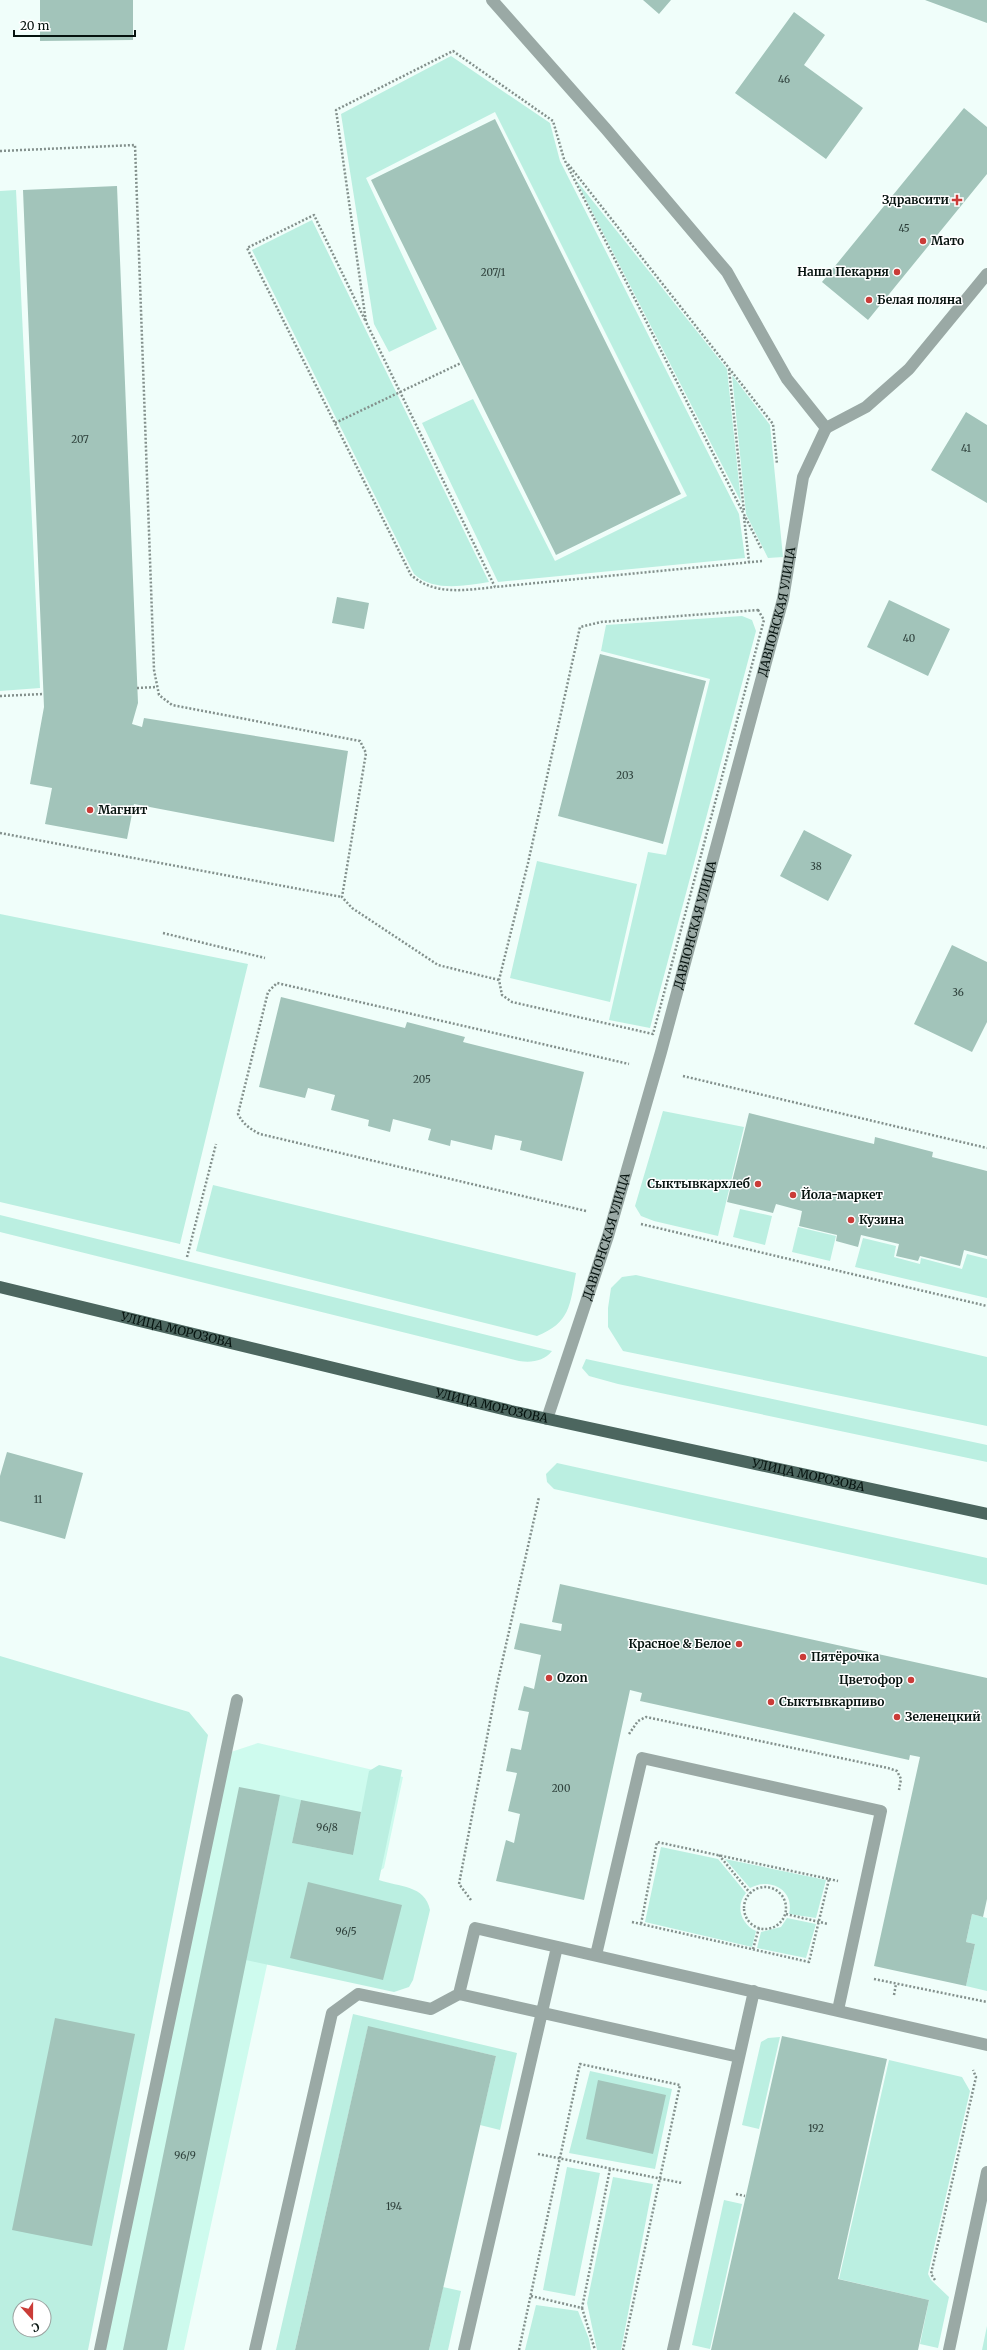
<svg xmlns="http://www.w3.org/2000/svg" width="987" height="2350" viewBox="0 0 987 2350" font-family="Merriweather,serif">
  <rect width="100%" height="100%" fill="#f0fefa"/>
  <path fill="#cefbee" d="M 258,1743 L 403,1777 L 384,1868 L 374,1875 L 284,1886 L 184,2350 L 104,2350 L 228,1753 Z"/>
  <path fill="#bbefe1" fill-rule="evenodd" d="M 451,56 L 550,123 L 560,161 L 739,514 L 745,558 L 498,582 L 422,423 L 473,399 L 555,561 L 687,496 L 495,112 L 366,178 L 437,329 L 389,352 L 374,324 L 341,114 Z
    M 576,180 L 727,369 L 741,502 Z
    M 16,190 L 40,688 L 0,691 L 0,191 Z
    M 312,220 L 489,582 C 464,586 434,592 414,574 L 252,250 Z
    M 732,375 L 770,425 L 783,557 L 768,558 L 746,514 Z
    M 742,616 L 752,620 L 756,631 L 650,1028 L 609,1020 L 648,852 L 666,855 L 710,679 L 601,651 L 606,625 Z
    M 537,861 L 637,884 L 610,1002 L 510,978 Z
    M 0,914 L 248,964 L 180,1244 L 0,1202 Z
    M 663,1111 L 744,1127 L 718,1236 L 654,1221 L 641,1216 L 635,1206 Z
    M 213,1185 L 576,1273 C 570,1305 570,1323 537,1336 L 196,1251 Z
    M 740,1209 L 772,1216 L 765,1245 L 733,1237 Z
    M 0,1215 L 552,1351 C 544,1361 532,1363 519,1361 L 0,1232 Z
    M 798,1227 L 836,1236 L 830,1261 L 792,1252 Z
    M 863,1238 L 896,1246 L 894,1257 L 920,1264 L 921,1258 L 962,1269 L 967,1254 L 987,1259 L 987,1298 L 855,1267 Z
    M 636,1275 L 987,1357 L 987,1426 L 623,1351 L 608,1327 L 608,1308 L 611,1288 L 622,1277 Z
    M 586,1359 L 987,1445 L 987,1462 L 618,1384 L 589,1376 L 582,1368 Z
    M 557,1463 L 987,1558 L 987,1585 L 554,1489 L 547,1482 L 546,1474 Z
    M 0,1656 L 189,1712 L 208,1735 L 88,2350 L 0,2350 ZM 20,2306 L 44,2306 L 44,2330 L 20,2330 Z
    M 379,1765 L 402,1770 L 379,1880 C 399,1887 425,1885 430,1910 L 413,1980 L 409,1987 L 394,1992 L 246,1960 L 280,1795 L 301,1800 L 292,1843 L 353,1855 L 369,1771 Z
    M 661,1847 L 718,1859 L 746,1893 C 735,1906 741,1924 756,1931 L 752,1947 L 645,1922 Z
    M 725,1859 L 826,1880 L 816,1918 L 789,1914 C 795,1889 769,1877 750,1888 Z
    M 972,1914 L 987,1918 L 987,1991 L 966,1986 L 975,1944 L 966,1942 Z
    M 787,1918 L 816,1924 L 806,1958 L 757,1948 L 761,1932 L 781,1927 Z
    M 353,2014 L 517,2053 L 500,2130 L 480,2125 L 496,2056 L 368,2027 L 295,2350 L 276,2350 Z
    M 780,2037 L 759,2129 L 742,2125 L 761,2042 L 768,2038 Z
    M 889,2060 L 962,2077 L 970,2091 L 928,2274 L 931,2280 L 949,2297 L 938,2348 L 920,2344 L 929,2300 L 839,2279 Z
    M 590,2071 L 672,2089 L 655,2169 L 569,2153 Z
    M 567,2167 L 600,2173 L 575,2296 L 543,2290 Z
    M 613,2177 L 653,2184 L 621,2350 L 597,2350 L 587,2303 Z
    M 724,2200 L 742,2204 L 710,2349 L 692,2345 Z
    M 443,2287 L 461,2291 L 448,2350 L 429,2350 Z
    M 536,2305 L 578,2311 L 589,2339 L 591,2350 L 525,2350 Z
    M 987,2326 L 987,2350 L 982,2350 Z"/>
  <path fill="#a2c4ba" d="M 40,0 L 133,0 L 133,40 L 40,41 Z
    M 643,0 L 671,0 L 659,14 Z
    M 925,0 L 987,0 L 987,23 Z
    M 794,12 L 825,35 L 804,65 L 863,108 L 826,159 L 735,93 Z
    M 964,108 L 987,127 L 987,174 L 868,320 L 822,282 Z
    M 495,119 L 681,494 L 556,555 L 371,180 Z
    M 117,186 L 138,703 L 132,724 L 142,727 L 144,718 L 348,751 L 334,842 L 134,804 L 127,839 L 45,824 L 52,788 L 30,784 L 44,707 L 23,190 Z
    M 966,412 L 987,425 L 987,503 L 931,470 Z
    M 337,597 L 369,603 L 364,629 L 332,623 Z
    M 889,600 L 950,629 L 928,676 L 867,647 Z
    M 600,654 L 706,681 L 663,844 L 558,816 Z
    M 804,830 L 852,855 L 828,901 L 780,876 Z
    M 952,945 L 987,962 L 987,1022 L 972,1052 L 914,1024 Z
    M 281,997 L 405,1028 L 407,1022 L 465,1037 L 463,1042 L 584,1072 L 562,1161 L 520,1150 L 522,1141 L 495,1135 L 492,1150 L 451,1140 L 450,1146 L 428,1140 L 431,1129 L 393,1119 L 390,1132 L 368,1126 L 369,1120 L 331,1110 L 335,1095 L 308,1088 L 305,1098 L 259,1087 Z
    M 749,1113 L 874,1144 L 875,1137 L 933,1152 L 932,1157 L 987,1171 L 987,1256 L 964,1250 L 960,1266 L 920,1256 L 918,1261 L 896,1256 L 899,1244 L 861,1235 L 858,1247 L 836,1241 L 837,1235 L 799,1226 L 802,1211 L 776,1204 L 773,1213 L 727,1202 Z
    M 7,1452 L 83,1473 L 65,1539 L 0,1521 L 0,1476 Z
    M 560,1584 L 987,1678 L 987,1899 L 983,1917 L 972,1914 L 966,1942 L 975,1944 L 966,1986 L 874,1966 L 920,1757 L 910,1755 L 909,1760 L 640,1701 L 642,1693 L 630,1690 L 584,1900 L 496,1881 L 506,1840 L 514,1843 L 520,1814 L 508,1811 L 517,1773 L 506,1771 L 511,1748 L 521,1750 L 529,1712 L 518,1710 L 524,1686 L 534,1689 L 541,1655 L 514,1649 L 520,1623 L 561,1631 L 562,1624 L 552,1622 Z
    M 239,1787 L 280,1795 L 167,2350 L 123,2350 Z
    M 301,1800 L 361,1812 L 353,1855 L 292,1843 Z
    M 308,1882 L 402,1905 L 383,1980 L 290,1958 Z
    M 55,2018 L 135,2034 L 92,2246 L 12,2230 Z
    M 368,2026 L 496,2056 L 429,2350 L 295,2350 Z
    M 782,2036 L 887,2059 L 838,2279 L 929,2300 L 918,2350 L 711,2350 Z
    M 598,2080 L 666,2095 L 653,2154 L 586,2139 Z"/>
  <g fill="none" stroke-linecap="round" stroke-linejoin="round">
    <path stroke="#83908c" stroke-width="2.5" stroke-dasharray="2 2" stroke-linecap="butt" d="M 0,151 L 135,145 L 154,670 L 159,695 L 172,705 L 360,741 L 366,753 L 342,897 L 352,908 L 438,965 L 499,980
      M 568,164 L 773,424 L 777,464
      M 365,320 L 314,215 L 247,248 L 411,575 C 435,596 466,590 495,587
      M 729,369 L 744,512
      M 335,423 L 461,363
      M 744,517 L 749,562
      M 762,561 L 495,587 L 366,322 L 336,110 L 453,51 L 553,121 L 564,159 L 762,550
      M 758,610 L 764,620 L 653,1034 L 512,1002 L 502,995 L 499,980 L 528,863 L 580,627 L 601,622 Z
      M 137,688 L 157,687
      M 0,696 L 43,694
      M 0,833 L 342,897
      M 163,933 L 265,958
      M 683,1076 L 987,1148
      M 586,1211 L 260,1134 C 250,1129 243,1124 238,1114 L 268,992 L 277,983 L 629,1064
      M 641,1224 L 987,1306
      M 187,1257 L 216,1144
      M 629,1734 L 638,1721 L 646,1717 L 888,1768 L 897,1771 L 901,1779 L 899,1790
      M 719,1855 L 750,1893
      M 829,1879 L 838,1881
      M744 1908a21 21 0 1 1 42 0a21 21 0 1 1-42 0Z
      M 471,1900 L 459,1884 L 497,1685 L 539,1497
      M 786,1914 L 828,1924
      M 632,1922 L 809,1962 L 829,1879 L 657,1842 L 641,1924
      M 753,1949 L 759,1928
      M 874,1979 L 987,2002
      M 894,1995 L 896,1984
      M 538,2154 L 682,2183
      M 736,2194 L 745,2196
      M 935,2280 L 931,2274 L 976,2077 L 973,2070
      M 531,2296 L 582,2308 L 610,2169
      M 582,2308 L 595,2350
      M 519,2350 L 580,2064 L 680,2085 L 623,2350"/>
    <path stroke="#9aa9a5" stroke-width="12" d="M 596,1955 L 642,1758 L 881,1811 L 838,2010
      M 459,1994 L 739,2057
      M 100,2350 L 237,1700
      M 255,2350 L 332,2013 L 358,1994 L 431,2009 L 459,1994 L 475,1928 L 987,2045
      M 464,2350 L 557,1947
      M 673,2350 L 754,1991
      M 949,2350 L 987,2172"/>
    <g stroke="#9aa9a5" stroke-width="12">
      <path d="M 492,0 L 606,129 L 727,272 L 787,379 L 826,428"/>
      <path d="M 826,428 L 866,407 L 909,369 L 987,274"/>
      <path id="s1" d="M 547,1419 L 608,1236 L 661,1052 L 783,599 L 803,477 L 826,428"/>
    </g>
    <path stroke="#4c665f" stroke-width="12" id="s2" d="M 0,1287 L 511,1411 L 987,1514"/>
  </g>
  <g fill="#ca3c38" stroke="#fff" stroke-width="1.5">
    <path d="M955 194h4v4h4v4h-4v4h-4v-4h-4v-4h4z"/>
    <circle cx="923" cy="241" r="4"/>
    <circle cx="897" cy="272" r="4"/>
    <circle cx="869" cy="300" r="4"/>
    <circle cx="90" cy="810" r="4"/>
    <circle cx="758" cy="1184" r="4"/>
    <circle cx="793" cy="1195" r="4"/>
    <circle cx="851" cy="1220" r="4"/>
    <circle cx="739" cy="1644" r="4"/>
    <circle cx="803" cy="1657" r="4"/>
    <circle cx="549" cy="1678" r="4"/>
    <circle cx="911" cy="1680" r="4"/>
    <circle cx="771" cy="1702" r="4"/>
    <circle cx="897" cy="1717" r="4"/>
  </g>
  <g text-anchor="middle" stroke-width="3" stroke-linejoin="round" paint-order="stroke">
    <g font-size="10" fill="#2d3f3a">
      <text x="784" y="83">46</text>
      <text x="904" y="232">45</text>
      <text x="493" y="276">207/1</text>
      <text x="80" y="443">207</text>
      <text x="966" y="452">41</text>
      <text x="909" y="642">40</text>
      <text x="625" y="779">203</text>
      <text x="816" y="870">38</text>
      <text x="958" y="996">36</text>
      <text x="422" y="1083">205</text>
      <text x="38" y="1503">11</text>
      <text x="561" y="1792">200</text>
      <text x="327" y="1831">96/8</text>
      <text x="346" y="1935">96/5</text>
      <text x="816" y="2132">192</text>
      <text x="185" y="2159">96/9</text>
      <text x="394" y="2210">194</text>
    </g>
    <g font-size="12" font-weight="bold" fill="#06130f" stroke="#fff" text-anchor="start">
      <text x="949" y="204" text-anchor="end">Здравсити</text>
      <text x="931" y="245">Мато</text>
      <text x="889" y="276" text-anchor="end">Наша Пекарня</text>
      <text x="877" y="304">Белая поляна</text>
      <text x="98" y="814">Магнит</text>
      <text x="750" y="1188" text-anchor="end">Сыктывкархлеб</text>
      <text x="801" y="1199">Йола-маркет</text>
      <text x="859" y="1224">Кузина</text>
      <text x="731" y="1648" text-anchor="end">Красное &amp; Белое</text>
      <text x="811" y="1661">Пятёрочка</text>
      <text x="557" y="1682">Ozon</text>
      <text x="903" y="1684" text-anchor="end">Цветофор</text>
      <text x="779" y="1706">Сыктывкарпиво</text>
      <text x="905" y="1721">Зеленецкий</text>
    </g>
    <g font-size="12" fill="#06130f" stroke="#fff">
      <text dy="4" stroke="none"><textPath href="#s1" startOffset="840">ДАВПОНСКАЯ УЛИЦА</textPath></text>
      <text dy="4" stroke="none"><textPath href="#s1" startOffset="516">ДАВПОНСКАЯ УЛИЦА</textPath></text>
      <text dy="4" stroke="none"><textPath href="#s1" startOffset="192">ДАВПОНСКАЯ УЛИЦА</textPath></text>
      <text dy="4" stroke="none"><textPath href="#s2" startOffset="182">УЛИЦА МОРОЗОВА</textPath></text>
      <text dy="4" stroke="none"><textPath href="#s2" startOffset="506">УЛИЦА МОРОЗОВА</textPath></text>
      <text dy="4" stroke="none"><textPath href="#s2" startOffset="830">УЛИЦА МОРОЗОВА</textPath></text>
    </g>
  </g>
  <g transform="translate(32 2318) rotate(159)"><circle r="19" fill="#ffffff" stroke="#9ba19f"/>
  <path d="M0-3L7 15L0 10L-7 15Z" fill="#ca3c38"/>
  <text y="-6" font-size="11" font-weight="bold" text-anchor="middle" fill="#06130f">С</text>
  </g>
  <path d="M14 30v6h121v-6" fill="none" stroke="#06130f" stroke-width="2"/>
  <text x="20" y="30" font-size="12" fill="#06130f" stroke="#ffffff" stroke-width="3" paint-order="stroke">20 m</text>
</svg>
